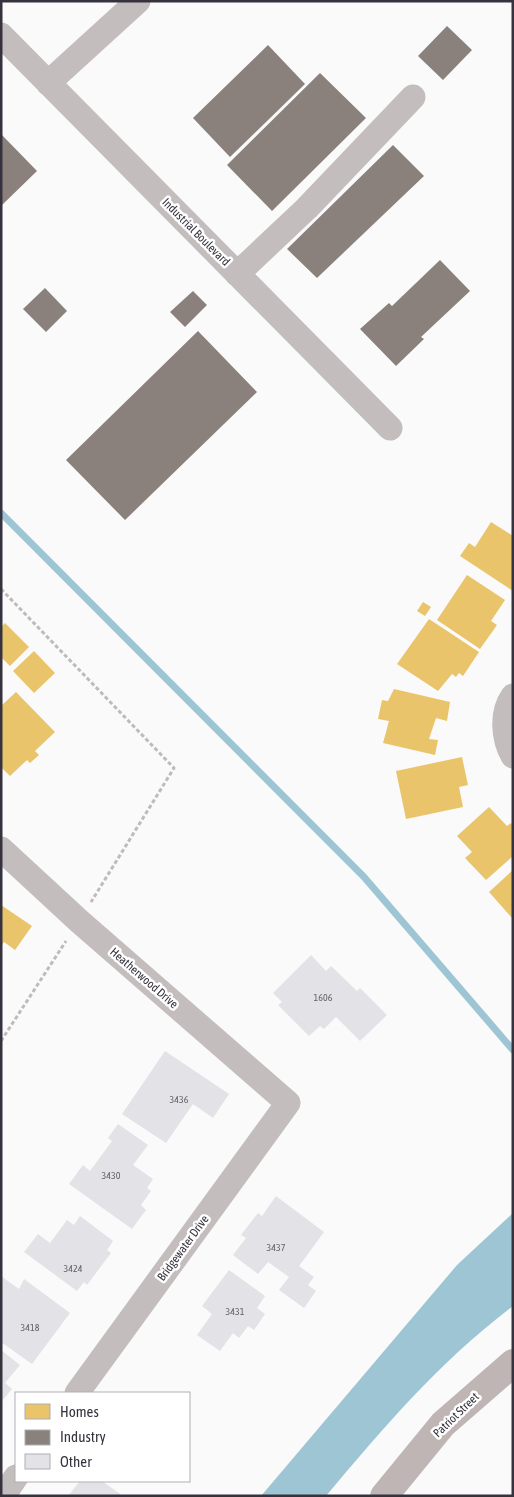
<svg xmlns="http://www.w3.org/2000/svg" width="514" height="1497" viewBox="0 0 514 1497" font-family="'Asap Condensed',sans-serif">
  <rect width="100%" height="100%" fill="#fafafa"/>
  <path fill="#9ec5d4" d="M 513,1213 L 513,1306 C 438,1363 386,1425 326,1496 L 261,1496 L 457,1265 Z"/>
  <path fill="#e9c46a" d="M 491,522 L 513,536 L 513,591 L 460,556 L 469,543 L 475,547 Z
    M 467,575 L 505,600 L 491,621 L 497,625 L 480,649 L 437,620 Z
    M 423,602 L 431,607 L 425,616 L 417,611 Z
    M 429,619 L 479,652 L 463,676 L 459,673 L 456,677 L 452,674 L 438,691 L 397,664 Z
    M 5,623 L 29,647 L 10,666 L 1,657 L 1,627 Z
    M 34,651 L 55,673 L 34,693 L 13,671 Z
    M 394,689 L 450,702 L 447,721 L 436,718 L 429,739 L 438,740 L 435,755 L 383,743 L 389,721 L 378,719 L 382,700 L 388,701 Z
    M 16,692 L 55,732 L 35,751 L 39,755 L 30,763 L 27,760 L 10,776 L 1,767 L 1,706 Z
    M 462,757 L 468,785 L 459,787 L 463,807 L 406,819 L 396,771 Z
    M 489,807 L 507,826 L 511,823 L 513,825 L 513,856 L 486,880 L 465,858 L 472,852 L 457,836 Z
    M 513,870 L 513,919 L 489,892 Z
    M 1,905 L 32,926 L 15,950 L 4,942 L 1,946 Z"/>
  <path fill="#8a817c" d="M 447,26 L 472,50 L 443,80 L 418,56 Z
    M 268,45 L 305,84 L 230,157 L 193,118 Z
    M 320,73 L 366,118 L 272,211 L 227,165 Z
    M 1,134 L 37,171 L 1,206 Z
    M 393,145 L 424,176 L 317,278 L 287,249 Z
    M 440,260 L 470,291 L 421,337 L 424,339 L 396,366 L 360,329 L 389,303 L 392,306 Z
    M 45,288 L 67,311 L 46,332 L 23,309 Z
    M 193,291 L 207,305 L 185,327 L 170,312 Z
    M 198,331 L 257,392 L 125,520 L 66,460 Z"/>
  <g fill="none" stroke-linecap="round" stroke-linejoin="round">
    <path stroke="#9ec5d4" stroke-width="7" d="M 1,513 L 364,877 L 513,1050"/>
  </g>
  <path fill="#e2e2e7" d="M 311,955 L 326,971 L 331,966 L 357,991 L 360,988 L 387,1015 L 360,1041 L 336,1017 L 324,1029 L 320,1026 L 309,1036 L 278,1005 L 282,1002 L 273,993 Z
    M 165,1051 L 229,1094 L 213,1118 L 193,1104 L 166,1143 L 122,1114 Z
    M 118,1124 L 148,1145 L 133,1165 L 153,1179 L 147,1188 L 151,1191 L 141,1205 L 146,1210 L 132,1229 L 69,1184 L 83,1165 L 90,1171 L 112,1141 L 108,1138 Z
    M 276,1196 L 324,1232 L 299,1266 L 314,1277 L 308,1285 L 316,1291 L 304,1308 L 279,1290 L 289,1277 L 268,1262 L 258,1274 L 233,1255 L 246,1238 L 241,1235 L 258,1213 L 262,1216 Z
    M 80,1216 L 113,1241 L 107,1250 L 111,1253 L 87,1285 L 84,1282 L 77,1291 L 24,1252 L 38,1234 L 50,1243 L 67,1220 L 74,1225 Z
    M 229,1270 L 265,1296 L 257,1308 L 265,1314 L 254,1330 L 248,1326 L 239,1338 L 233,1333 L 220,1351 L 197,1335 L 212,1314 L 202,1306 Z
    M 1,1276 L 19,1289 L 24,1279 L 70,1313 L 32,1364 L 1,1342 Z
    M 1,1350 L 20,1365 L 5,1383 L 12,1389 L 1,1402 Z
    M 80,1481 L 102,1481 L 123,1496 L 68,1496 Z"/>
  <g fill="none" stroke-linecap="round" stroke-linejoin="round">
    <path stroke="#bfbbbb" stroke-width="3" stroke-dasharray="4 2.5" stroke-linecap="butt" d="M 1,589 L 174,768 L 91,902
      M 1,1041 L 66,941"/>
    <path stroke="#c4bdbd" stroke-width="25" d="M 1,35 L 390,428
      M 48,83 L 138,1
      M 237,274 L 307,208 L 413,97
      M 513,696 C 501,713 503,738 513,756
      M 1,849 L 79,921 L 288,1103 L 77,1393
      M 3,1496 L 16,1477"/>
    <path stroke="#beb5b4" stroke-width="28" d="M 384,1496 L 443,1424 L 513,1363"/>
  </g>
  <g text-anchor="middle" stroke-width="5" stroke-linejoin="round" paint-order="stroke">
    <g font-size="10" fill="#66626c">
      <text x="323" y="1001">1606</text>
      <text x="179" y="1103">3436</text>
      <text x="111" y="1179">3430</text>
      <text x="276" y="1251">3437</text>
      <text x="73" y="1272">3424</text>
      <text x="235" y="1315">3431</text>
      <text x="30" y="1331">3418</text>
    </g>
    <g font-size="12" fill="#37333e" stroke="#fff">
      <text transform="translate(196 232) rotate(45)" y="4">Industrial Boulevard</text>
      <text transform="translate(144 978) rotate(41)" y="4">Heatherwood Drive</text>
      <text transform="translate(183 1248) rotate(-54)" y="4">Bridgewater Drive</text>
      <text transform="translate(456 1415) rotate(-44)" y="4">Patriot Street</text>
    </g>
  </g>
  <rect width="514" height="1497" fill="none" stroke="#37333e" stroke-width="5"/>
  <rect x="15" y="1392" width="175" height="90" fill="#ffffff" stroke="#afadb2"/>
  <rect x="25" y="1404" width="25" height="15" fill="#e9c46a" stroke="#afadb2"/>
  <text x="60" y="1417" font-size="15" fill="#37333e">Homes</text>
  <rect x="25" y="1430" width="25" height="15" fill="#8a817c" stroke="#afadb2"/>
  <text x="60" y="1442" font-size="15" fill="#37333e">Industry</text>
  <rect x="25" y="1454" width="25" height="15" fill="#e2e2e7" stroke="#afadb2"/>
  <text x="60" y="1467" font-size="15" fill="#37333e">Other</text>
</svg>
